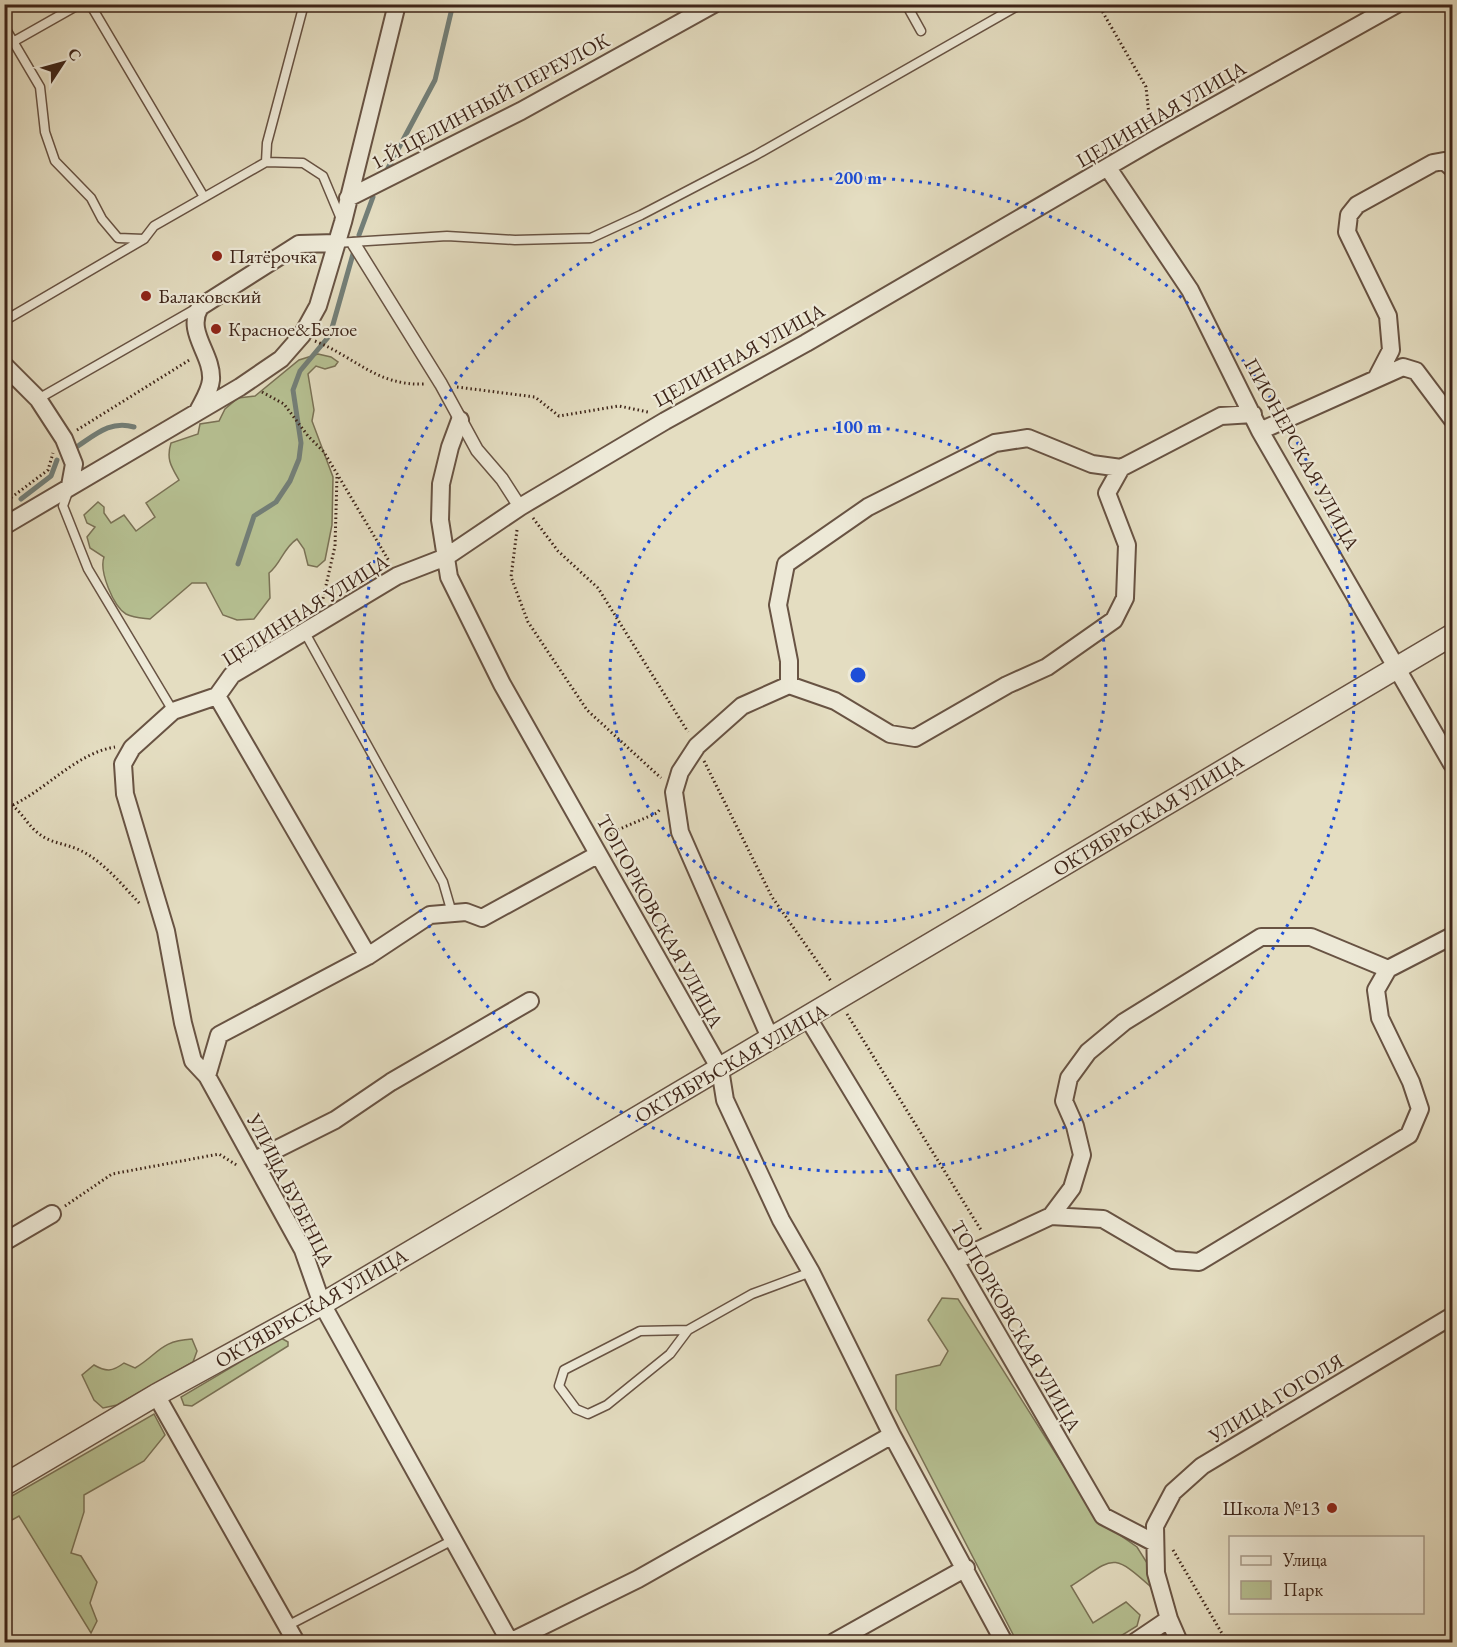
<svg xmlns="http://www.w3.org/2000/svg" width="1457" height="1647" viewBox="0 0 1457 1647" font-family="'EB Garamond',serif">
  <rect width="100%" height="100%" fill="#e4ddc1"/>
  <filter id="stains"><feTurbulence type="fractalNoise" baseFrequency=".00333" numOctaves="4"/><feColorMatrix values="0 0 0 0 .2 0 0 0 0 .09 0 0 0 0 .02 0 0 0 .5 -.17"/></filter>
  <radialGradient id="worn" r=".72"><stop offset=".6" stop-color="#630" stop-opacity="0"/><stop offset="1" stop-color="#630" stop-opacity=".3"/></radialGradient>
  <path fill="#b6c092" stroke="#7a7256" stroke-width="1.5" d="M 318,354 L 331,357 L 338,362 L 335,366 L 325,369 L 316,366 L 308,374 L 314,410 L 312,421 L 333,477 L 332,525 L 325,560 L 317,567 L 308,565 L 304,549 L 297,539 C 283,548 281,564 269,573 L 270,598 L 254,619 L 237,620 L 223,615 L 206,583 L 192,583 L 150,619 C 142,618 134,618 126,614 C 113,606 99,571 104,557 L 90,548 L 87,537 L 95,527 L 87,523 L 84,515 L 98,502 L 104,507 L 104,513 L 111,523 L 124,515 L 136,531 L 155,517 L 146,503 L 179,480 C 171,466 166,459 171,443 L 198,434 L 200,424 L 219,421 L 225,409 L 238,398 L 255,396 L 299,360 Z
    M 942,1298 L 958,1299 L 1097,1519 L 1137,1547 L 1154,1574 L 1151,1587 C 1111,1551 1114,1558 1071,1586 L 1093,1623 L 1126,1602 L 1140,1615 L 1137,1626 L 1111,1642 L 1017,1642 L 896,1409 L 896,1375 L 940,1365 L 948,1351 L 928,1320 Z
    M 281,1338 L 288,1342 L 288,1346 L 192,1406 L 184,1405 L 181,1397 Z
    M 192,1339 L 197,1351 L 193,1362 L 117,1405 L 103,1408 L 94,1400 L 82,1375 L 94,1365 C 106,1372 112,1372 124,1363 L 135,1368 C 159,1354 159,1341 192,1339 Z
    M 154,1414 L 165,1435 L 144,1461 L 84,1495 L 84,1512 L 71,1553 L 81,1556 L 97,1582 L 90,1603 L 97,1621 L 91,1633 L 19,1516 L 5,1524 L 5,1500 Z"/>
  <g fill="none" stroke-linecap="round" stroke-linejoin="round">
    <path stroke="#737f78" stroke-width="5" d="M 387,170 L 435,80 L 453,4
      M 359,235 L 373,197
      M 78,446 C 96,434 111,420 134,427
      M 21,499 L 51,476 L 57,460
      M 4,509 L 6,509
      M 238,564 L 254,516 L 276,502 L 290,481 L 299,459 L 301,443 L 293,390 L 300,371 L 330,335 L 353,254"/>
    <defs>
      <path id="service" d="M 90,4 L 204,197
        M 382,4 L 396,8
        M 906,4 L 921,31
        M 4,26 L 40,87 L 45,132 L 55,161 L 91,198 L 102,219 L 118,238 L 144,239 L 154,226 L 266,162 L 303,163 L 323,176 L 341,219
        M 4,47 L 80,4
        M 266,162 L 267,143 L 304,4
        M 336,243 L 447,236 L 515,240 L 591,238 L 641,215 L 756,155 L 1021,4
        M 4,321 L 144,239
        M 38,399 L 197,308
        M 69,489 L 63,506 L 88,569 L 173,711
        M 304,631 L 443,882 L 452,913
        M 688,1330 L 640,1331 L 564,1370 L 559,1386 L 576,1409 L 588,1414 L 607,1405 L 670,1354 L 688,1330 L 752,1294 L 811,1272
        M 287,1626 L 453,1540"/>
      <path id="pedestrian" d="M 354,244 L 441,384 L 477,450 L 502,479 L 520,507"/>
      <path id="minor" d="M 1108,168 L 1190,290 L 1260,431 L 1452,764
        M 348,198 L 521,111 L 714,4
        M 4,365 L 38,399 L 64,439 L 74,464 L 70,486
        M 1377,377 L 1391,350 L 1388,316 L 1347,232 L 1349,215 L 1357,205 L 1433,163 L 1444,161 L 1452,168
        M 198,411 C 203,401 210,391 211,380 C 213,354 185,332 200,307 L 299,244 L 336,243
        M 460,420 L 450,447 L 441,484 L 440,520 L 449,577 L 502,684 L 720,1069 L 725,1100 L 781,1220 L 811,1272 L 892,1435 L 1004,1642
        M 1260,431 L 1403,367 L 1416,371 L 1452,419
        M 4,526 L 240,387 L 281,359 L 302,335 L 318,306 L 343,222 L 397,4
        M 789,685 L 789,661 L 778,605 L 786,564 L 868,507 L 995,443 L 1028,438 L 1092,464 L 1121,468 L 1221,416 L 1253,414
        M 217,696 L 368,956
        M 808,1018 L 955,1261 L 1103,1516 L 1155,1543
        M 771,1040 L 680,832 L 674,792 L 680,772 L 697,746 L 742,706 L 789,685 L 835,701 L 890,734 L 915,738 L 1007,685 L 1047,667 L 1114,620 L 1125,598 L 1127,545 L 1107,493 L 1121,468
        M 207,1076 L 219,1035 L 368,956 L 430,915 L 466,912 L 482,918 L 597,855
        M 255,1160 L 335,1120 L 391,1082 L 530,1001
        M 1051,1216 L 1103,1219 L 1173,1260 L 1199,1262 L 1409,1135 L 1420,1109 L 1411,1082 L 1380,1018 L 1376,990 L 1388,969 L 1452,936
        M 4,1242 L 52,1214
        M 955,1261 L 1051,1216 L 1072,1188 L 1082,1155 L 1075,1126 L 1064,1101 L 1069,1078 L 1088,1052 L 1124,1022 L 1261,937 L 1311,937 L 1388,969
        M 156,1395 L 296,1642
        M 510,1642 L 322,1304 L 303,1250 L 207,1076 L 193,1061 L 183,1023 L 166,931 L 125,794 L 123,764 L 132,748 L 173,711 L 217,696 L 232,675 L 397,576 L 446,557 L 520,507 L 665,421 L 806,343 L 1152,141 L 1397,4
        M 510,1642 L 638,1579 L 892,1435
        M 834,1642 L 966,1568
        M 1135,1642 L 1169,1619
        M 1179,1642 L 1169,1619 L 1156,1573 L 1155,1526 L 1173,1492 L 1202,1466 L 1452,1316"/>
      <path id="tertiary" d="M 4,1485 L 156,1395 L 322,1304 L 1452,635"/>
    </defs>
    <use href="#service" stroke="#685343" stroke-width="11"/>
    <use href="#pedestrian" stroke="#685343" stroke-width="15"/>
    <use href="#minor" stroke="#685343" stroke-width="20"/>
    <use href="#tertiary" stroke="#685343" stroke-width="24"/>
    <path stroke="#3e2519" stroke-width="3" stroke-dasharray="1.5 3" stroke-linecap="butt" d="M 1098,4 L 1146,87 L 1150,125
      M 315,341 C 355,357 377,386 424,384
      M 457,387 L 535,397 L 559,416 L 619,406 L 648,412
      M 262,392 L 284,404 L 308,436 L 324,452 L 389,561
      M 77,430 L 191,359
      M 4,503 L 48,470 L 53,453
      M 533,518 L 558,551 L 598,588 L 688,732
      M 517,530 L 511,577 L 528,622 L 587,710 L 661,778
      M 322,603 L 335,546 L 337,476
      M 704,761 L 772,897 L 831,981
      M 4,801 C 20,807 25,823 38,833 C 50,843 63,843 77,849 C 102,859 123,886 141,905
      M 13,805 C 48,788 77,753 115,747
      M 607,838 L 615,831 L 657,813 L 661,808
      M 847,1014 L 981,1230
      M 65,1206 L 112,1174 L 219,1154 L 238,1166
      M 1173,1550 L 1227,1642"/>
    <use href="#service" stroke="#ede9d7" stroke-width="8"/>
    <use href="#pedestrian" stroke="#ede9d7" stroke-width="12"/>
    <use href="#minor" stroke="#ede9d7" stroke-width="16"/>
    <use href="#tertiary" stroke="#ede9d7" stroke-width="21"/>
  </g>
  <g fill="none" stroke="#1d4ed8" stroke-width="3" stroke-dasharray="3 6">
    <circle cx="858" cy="675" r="248"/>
    <circle cx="858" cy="675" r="497"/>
  </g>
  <g fill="#8f2418" stroke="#ede9d7" stroke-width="2">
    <circle cx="217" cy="256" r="6"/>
    <circle cx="146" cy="296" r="6"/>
    <circle cx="216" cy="329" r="6"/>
    <circle cx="1332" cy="1508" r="6"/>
  </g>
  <g text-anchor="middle" stroke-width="4.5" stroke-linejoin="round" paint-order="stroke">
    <g font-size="20" fill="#3e2519" stroke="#ede9d7">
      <text transform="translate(490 101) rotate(-28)" y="7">1-Й ЦЕЛИННЫЙ ПЕРЕУЛОК</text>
      <text transform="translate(1161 114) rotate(-30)" y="7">ЦЕЛИННАЯ УЛИЦА</text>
      <text transform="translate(739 355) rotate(-29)" y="7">ЦЕЛИННАЯ УЛИЦА</text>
      <text transform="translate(1302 454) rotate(61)" y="7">ПИОНЕРСКАЯ УЛИЦА</text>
      <text transform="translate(305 610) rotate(-32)" y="7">ЦЕЛИННАЯ УЛИЦА</text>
      <text transform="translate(1148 815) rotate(-31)" y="7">ОКТЯБРЬСКАЯ УЛИЦА</text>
      <text transform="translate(660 921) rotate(61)" y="7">ТОПОРКОВСКАЯ УЛИЦА</text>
      <text transform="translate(731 1063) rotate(-30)" y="7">ОКТЯБРЬСКАЯ УЛИЦА</text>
      <text transform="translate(291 1190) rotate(63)" y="7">УЛИЦА БУБЕНЦА</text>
      <text transform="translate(311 1308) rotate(-30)" y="7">ОКТЯБРЬСКАЯ УЛИЦА</text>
      <text transform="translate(1016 1326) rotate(60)" y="7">ТОПОРКОВСКАЯ УЛИЦА</text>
      <text transform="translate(1276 1398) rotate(-31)" y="7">УЛИЦА ГОГОЛЯ</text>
    </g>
    <g font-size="20" fill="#3e2519" stroke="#ede9d7" text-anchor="start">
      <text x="229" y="263">Пятёрочка</text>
      <text x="158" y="303">Балаковский</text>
      <text x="228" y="336">Красное&amp;Белое</text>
      <text x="1320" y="1515" text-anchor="end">Школа №13</text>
    </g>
  </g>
  <circle cx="858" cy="675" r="9" fill="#1d4ed8" stroke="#ede9d7" stroke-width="3"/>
  <g font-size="18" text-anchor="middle" font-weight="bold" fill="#1d4ed8" stroke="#ede9d7" stroke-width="4.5" stroke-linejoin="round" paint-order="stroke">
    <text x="858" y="184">200 m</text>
    <text x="858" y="433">100 m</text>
  </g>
  <rect width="1457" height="1647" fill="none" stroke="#e4ddc1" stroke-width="24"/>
  <rect x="6" y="6" width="1445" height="1635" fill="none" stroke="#3e2519" stroke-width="3"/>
  <rect x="12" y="12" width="1433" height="1623" fill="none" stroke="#3e2519" stroke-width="1.5"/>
  <rect x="1229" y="1536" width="195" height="78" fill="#ede9d7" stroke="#a79b8b" stroke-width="1.5"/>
  <rect x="1241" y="1556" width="30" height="9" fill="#ede9d7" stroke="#a79b8b" stroke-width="1.5"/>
  <text x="1283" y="1566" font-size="18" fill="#3e2519">Улица</text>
  <rect x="1241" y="1581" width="30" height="18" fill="#b6c092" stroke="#a79b8b" stroke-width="1.5"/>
  <text x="1283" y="1596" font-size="18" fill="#3e2519">Парк</text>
  <g transform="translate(63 63) rotate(54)" stroke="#ede9d7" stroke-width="4.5" paint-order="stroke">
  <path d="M0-4.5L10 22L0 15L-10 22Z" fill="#3e2519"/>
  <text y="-9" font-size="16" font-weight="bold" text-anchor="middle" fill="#3e2519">С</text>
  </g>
  <rect width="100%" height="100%" filter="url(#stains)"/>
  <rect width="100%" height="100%" fill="url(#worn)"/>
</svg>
